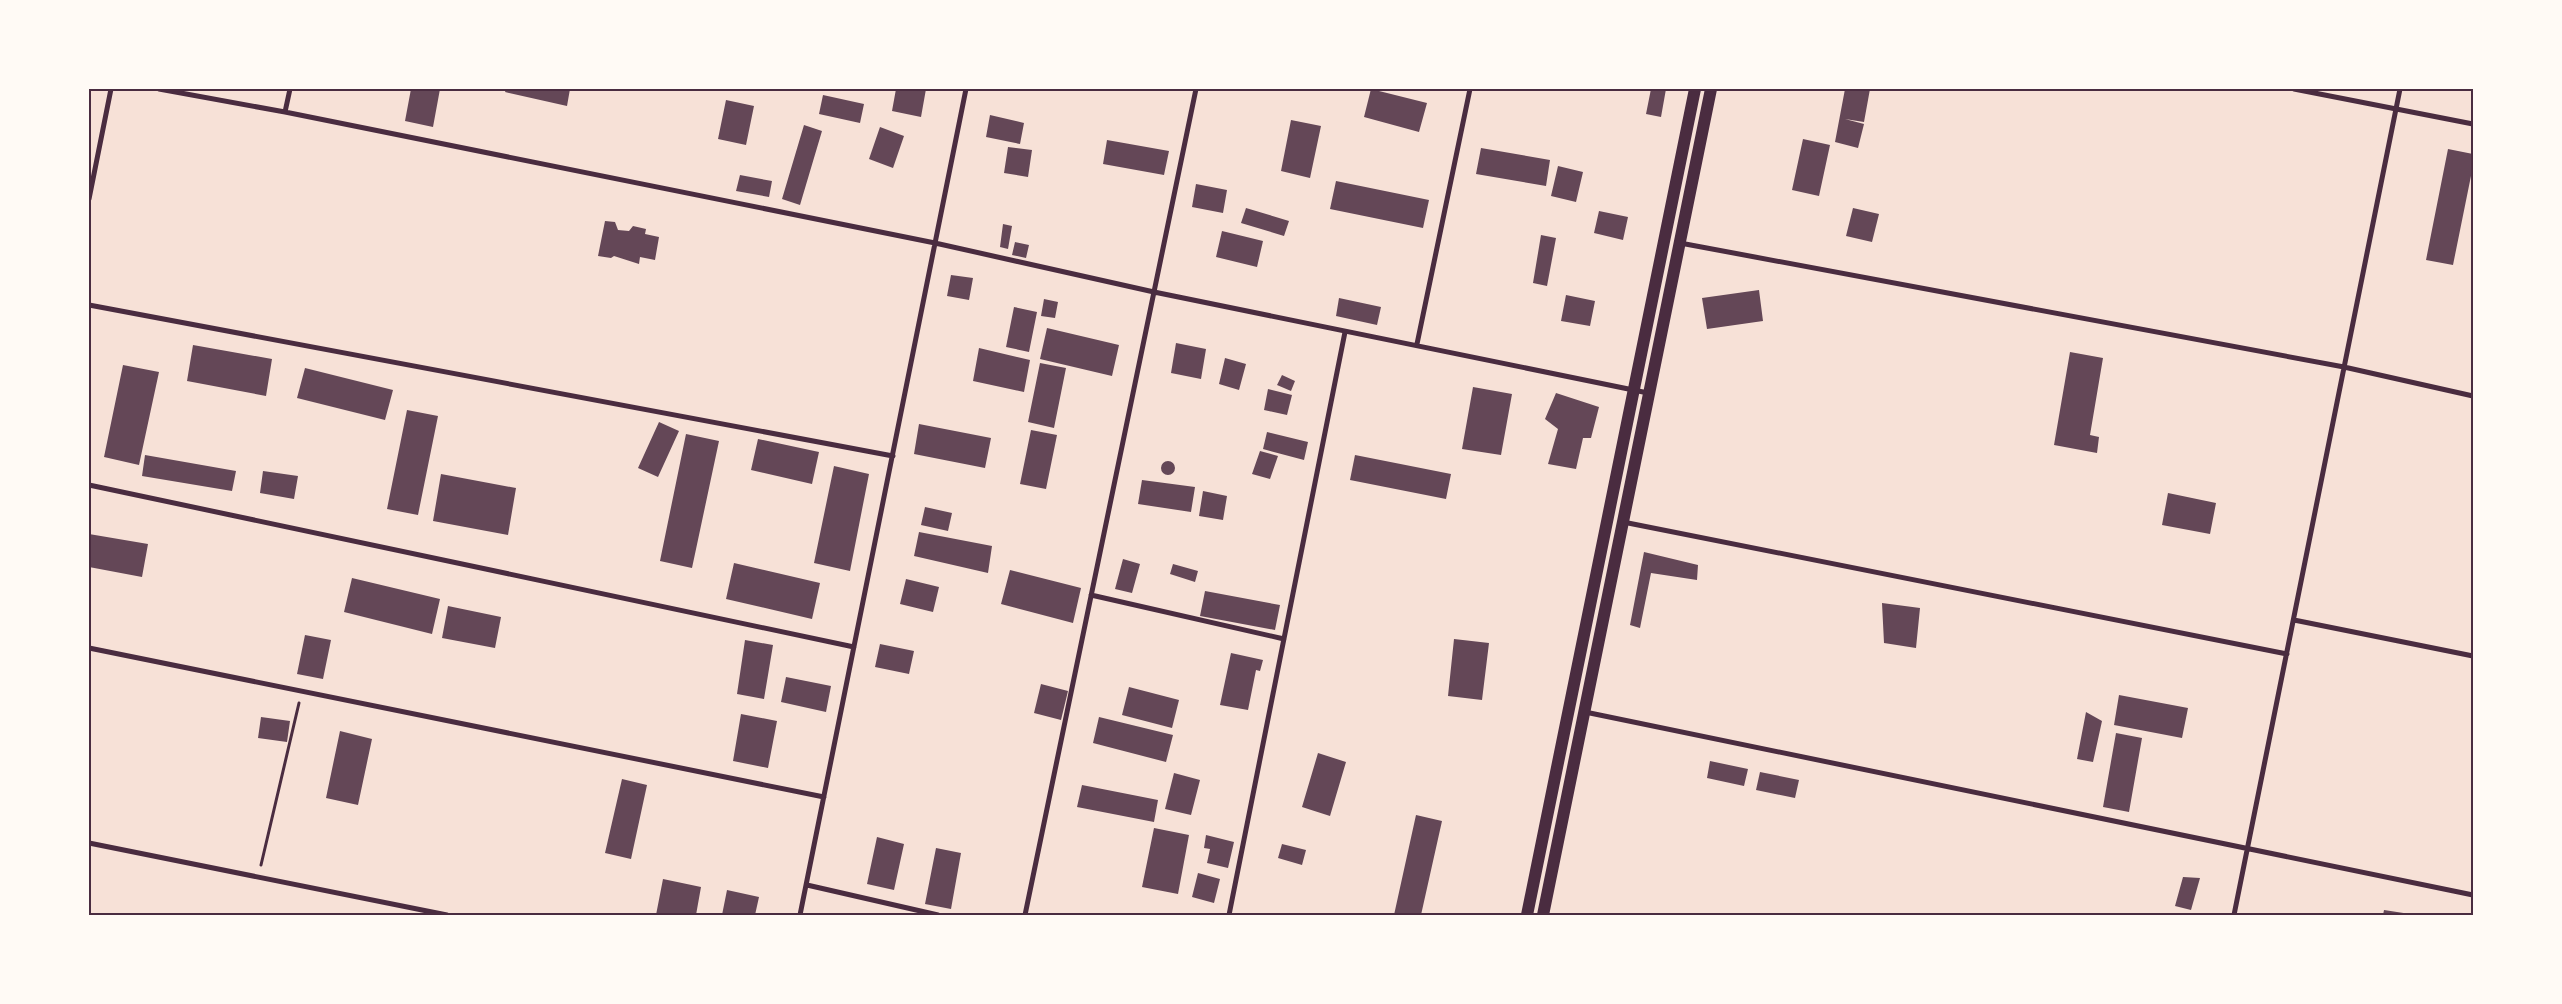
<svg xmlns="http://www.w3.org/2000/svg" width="2562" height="1004" viewBox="0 0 2562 1004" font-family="Mulish,sans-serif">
  <rect width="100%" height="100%" fill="#f7e1d7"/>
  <path fill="#644757" d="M 411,89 L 440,89 L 433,127 L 405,121 Z
    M 506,89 L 570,89 L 567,106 L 505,92 Z
    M 896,89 L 926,89 L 921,117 L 892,111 Z
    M 1371,89 L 1427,103 L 1419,132 L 1364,117 Z
    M 1651,89 L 1666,89 L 1661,117 L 1646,114 Z
    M 1845,89 L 1870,89 L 1864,122 L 1845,119 L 1864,124 L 1858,148 L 1835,142 Z
    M 823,95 L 864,104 L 860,123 L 819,114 Z
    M 726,100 L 754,106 L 746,145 L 718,139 Z
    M 990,115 L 1024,123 L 1020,144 L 986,137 Z
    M 1291,120 L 1321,126 L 1310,178 L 1281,171 Z
    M 804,125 L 822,131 L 800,205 L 782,199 Z
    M 880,127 L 904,136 L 893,168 L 869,159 Z
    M 1803,139 L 1830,145 L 1819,196 L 1792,190 Z
    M 1107,140 L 1169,151 L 1164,175 L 1103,164 Z
    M 1008,147 L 1032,150 L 1028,177 L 1004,173 Z
    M 1481,148 L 1550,160 L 1546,186 L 1476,174 Z
    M 2448,149 L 2473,154 L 2473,166 L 2453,265 L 2426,260 Z
    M 1558,166 L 1583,172 L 1576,202 L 1551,196 Z
    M 740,175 L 772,181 L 769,197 L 736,191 Z
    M 1336,181 L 1429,200 L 1423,228 L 1330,209 Z
    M 1196,184 L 1227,190 L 1223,213 L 1192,207 Z
    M 1246,208 L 1289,221 L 1284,236 L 1241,223 Z
    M 1853,208 L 1879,214 L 1872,242 L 1846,236 Z
    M 1599,211 L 1628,217 L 1623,240 L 1594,233 Z
    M 605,221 L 615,222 L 618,230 L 629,231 L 633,226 L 646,229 L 645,234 L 659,237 L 655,260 L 640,257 L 639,264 L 614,256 L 611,258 L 598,256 Z
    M 1003,224 L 1012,226 L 1008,249 L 1000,247 Z
    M 1222,231 L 1263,241 L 1257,267 L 1216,257 Z
    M 1541,235 L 1556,238 L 1547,286 L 1533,283 Z
    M 1015,242 L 1029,245 L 1026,258 L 1012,255 Z
    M 951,275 L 973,278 L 969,300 L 947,296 Z
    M 1759,290 L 1763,321 L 1707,329 L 1702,298 Z
    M 1566,295 L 1595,301 L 1590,326 L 1561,321 Z
    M 1339,298 L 1381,307 L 1377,325 L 1336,316 Z
    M 1044,299 L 1058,302 L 1055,318 L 1041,316 Z
    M 1014,307 L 1037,312 L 1029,352 L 1006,347 Z
    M 1047,328 L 1119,345 L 1112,376 L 1040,359 Z
    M 1176,343 L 1206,349 L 1201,379 L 1171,373 Z
    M 193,345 L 272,359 L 266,396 L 187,381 Z
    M 979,348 L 1030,360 L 1024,392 L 973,381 Z
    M 2070,352 L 2103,358 L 2090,435 L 2099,437 L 2097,453 L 2054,445 Z
    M 1225,358 L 1246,364 L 1239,390 L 1219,384 Z
    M 1040,363 L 1066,368 L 1054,428 L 1028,422 Z
    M 123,365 L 159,372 L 139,465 L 104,457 Z
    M 305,368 L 393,390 L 385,420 L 297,398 Z
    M 1282,375 L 1295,381 L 1291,391 L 1277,385 Z
    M 1473,387 L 1512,394 L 1501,455 L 1462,449 Z
    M 1268,389 L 1292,395 L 1287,415 L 1264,410 Z
    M 1556,393 L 1599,407 L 1591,438 L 1583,438 L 1576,469 L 1548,464 L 1558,429 L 1545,419 Z
    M 407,410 L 438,416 L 418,515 L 387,509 Z
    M 659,422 L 679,431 L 658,477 L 638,468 Z
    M 919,424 L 991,438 L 985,468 L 914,454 Z
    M 1031,430 L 1057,435 L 1046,489 L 1020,484 Z
    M 1267,432 L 1308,442 L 1304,460 L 1263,449 Z
    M 686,434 L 719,441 L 692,568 L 660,561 Z
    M 758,439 L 819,452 L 812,484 L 751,470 Z
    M 1260,451 L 1278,456 L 1270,479 L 1252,474 Z
    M 145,455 L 236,471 L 232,491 L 142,476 Z
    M 1355,455 L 1451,474 L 1446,499 L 1350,480 Z
    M1161 468a7 7 0 1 1 14 0a7 7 0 1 1-14 0Z
    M 834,466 L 869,474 L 850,571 L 814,563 Z
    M 263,471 L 298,476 L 294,499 L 260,493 Z
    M 441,474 L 516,488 L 508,535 L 433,521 Z
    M 1142,480 L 1195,487 L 1191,512 L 1138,504 Z
    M 1203,491 L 1227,496 L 1223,520 L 1199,516 Z
    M 2168,493 L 2216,503 L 2210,534 L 2162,525 Z
    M 925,507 L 952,513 L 948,531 L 921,525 Z
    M 919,532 L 992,546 L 988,573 L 914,556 Z
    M 89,534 L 148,544 L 142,577 L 89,567 Z
    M 1644,552 L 1698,565 L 1697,580 L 1651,573 L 1640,628 L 1630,625 Z
    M 1123,559 L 1140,564 L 1132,593 L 1115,589 Z
    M 734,563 L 820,583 L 812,619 L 726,599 Z
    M 1173,564 L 1198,571 L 1195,582 L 1170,574 Z
    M 1010,570 L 1081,588 L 1073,623 L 1001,604 Z
    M 352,578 L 440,599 L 432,634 L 344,612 Z
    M 906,579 L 939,587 L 933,612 L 900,604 Z
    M 1205,591 L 1280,605 L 1275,630 L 1200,616 Z
    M 1882,603 L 1920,608 L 1916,648 L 1884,643 Z
    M 448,606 L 501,617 L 495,648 L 442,638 Z
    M 305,635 L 331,640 L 323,679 L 297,674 Z
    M 1454,639 L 1489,643 L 1482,700 L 1448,696 Z
    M 745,640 L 773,645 L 764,699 L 737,694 Z
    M 880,644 L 914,651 L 909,674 L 875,667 Z
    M 1231,653 L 1263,660 L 1260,671 L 1256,670 L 1248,710 L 1220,705 Z
    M 786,677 L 831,686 L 826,712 L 781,702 Z
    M 1041,684 L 1068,691 L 1061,720 L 1034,713 Z
    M 1129,687 L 1179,700 L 1172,728 L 1122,715 Z
    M 2119,695 L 2188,708 L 2182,738 L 2114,725 Z
    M 2086,712 L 2102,721 L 2093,762 L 2077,759 Z
    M 741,714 L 777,721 L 768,768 L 733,761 Z
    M 261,717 L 290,721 L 287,742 L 258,738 Z
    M 1099,717 L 1173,735 L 1166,762 L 1093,743 Z
    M 340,731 L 372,739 L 358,805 L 326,798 Z
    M 2116,733 L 2142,738 L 2129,812 L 2103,807 Z
    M 1318,753 L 1346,762 L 1330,816 L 1302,807 Z
    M 1710,761 L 1748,769 L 1744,786 L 1707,778 Z
    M 1760,772 L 1799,780 L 1795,798 L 1756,790 Z
    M 1174,773 L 1200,780 L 1191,815 L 1165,809 Z
    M 622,779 L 647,785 L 631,859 L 605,853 Z
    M 1082,785 L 1158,800 L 1154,822 L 1077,807 Z
    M 1416,815 L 1442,821 L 1421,915 L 1394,915 Z
    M 1154,828 L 1189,835 L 1178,894 L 1142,887 Z
    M 1206,835 L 1234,842 L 1228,868 L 1207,863 L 1210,849 L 1204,848 Z
    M 877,837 L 904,844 L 894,890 L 867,884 Z
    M 1282,844 L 1306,850 L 1302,865 L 1278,858 Z
    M 936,848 L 961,853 L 951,909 L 925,904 Z
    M 1198,873 L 1220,879 L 1214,903 L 1192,897 Z
    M 2183,877 L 2200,878 L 2191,910 L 2175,906 Z
    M 663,879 L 701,887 L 696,915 L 656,915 Z
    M 727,890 L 759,897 L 755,915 L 722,915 Z
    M 2384,910 L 2410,914 L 2410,915 L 2383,915 Z"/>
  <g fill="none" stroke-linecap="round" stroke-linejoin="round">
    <path stroke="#4a2c40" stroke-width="3" d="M 261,865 L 299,703"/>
    <path stroke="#4a2c40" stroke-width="5" d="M 159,89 L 285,112 L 935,243 L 1154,292 L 1648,393
      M 2294,89 L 2473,124
      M 285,112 L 290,89
      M 89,199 L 111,89
      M 1680,243 L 2344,367 L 2473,396
      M 89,305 L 893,456
      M 1417,344 L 1470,89
      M 89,485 L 854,647
      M 1623,522 L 2287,654
      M 1091,595 L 1284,639
      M 2294,620 L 2473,656
      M 89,648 L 824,797
      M 1585,712 L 2473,895
      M 89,843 L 447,915
      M 807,885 L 938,915
      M 800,915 L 966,89
      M 1025,915 L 1196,89
      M 1229,915 L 1345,332
      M 2234,915 L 2400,89"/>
    <path stroke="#4a2c40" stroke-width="12" d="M 1527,915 L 1695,89
      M 1543,915 L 1711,89"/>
  </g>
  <rect width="2562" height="1004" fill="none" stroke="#fffaf5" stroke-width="180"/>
  <rect x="90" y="90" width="2382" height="824" fill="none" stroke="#4a2c40" stroke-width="2"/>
</svg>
